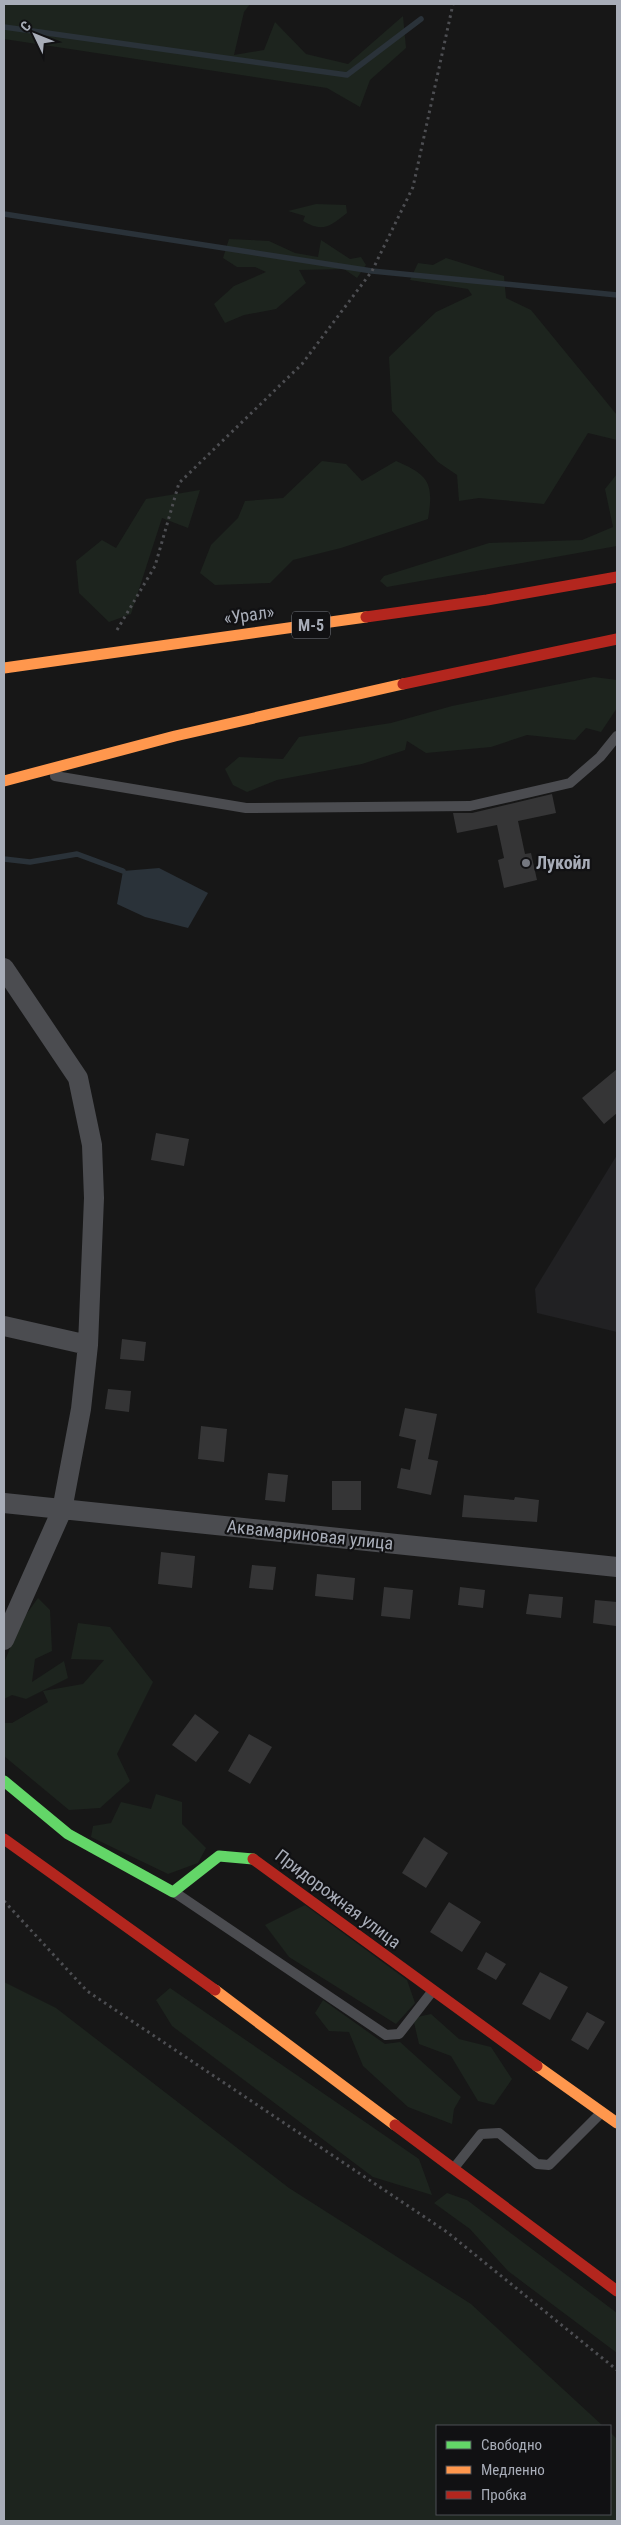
<svg xmlns="http://www.w3.org/2000/svg" width="621" height="2525" viewBox="0 0 621 2525" font-family="'Roboto Condensed',sans-serif">
  <rect width="100%" height="100%" fill="#171717"/>
  <path fill="#212123" d="M 617,1155 L 617,1332 L 537,1313 L 535,1289 Z"/>
  <path fill="#1d241e" d="M 4,4 L 250,4 L 244,12 L 234,55 L 264,50 L 275,22 L 306,54 L 348,64 L 403,16 L 406,48 L 370,80 L 360,107 L 327,88 L 4,39 Z
    M 316,204 L 346,205 L 347,213 C 330,226 323,233 303,221 L 305,216 L 288,211 Z
    M 229,239 L 269,241 L 295,253 L 318,257 L 321,240 L 350,259 L 361,257 L 366,265 L 357,278 L 344,269 L 299,270 L 306,283 L 276,309 L 244,315 L 225,323 L 214,304 L 234,286 L 266,272 L 255,267 L 237,267 L 223,258 Z
    M 446,258 L 504,276 L 506,298 L 531,310 L 617,415 L 617,440 L 588,433 L 544,504 L 479,498 L 459,501 L 457,475 L 438,462 L 392,411 L 389,357 L 436,312 L 472,295 L 468,289 L 410,280 L 418,263 L 433,265 Z
    M 322,461 L 346,464 L 362,481 L 396,461 C 429,475 434,483 428,519 L 341,548 L 293,560 L 270,583 L 215,585 L 200,573 L 211,545 L 238,518 L 245,501 L 283,498 Z
    M 617,474 L 617,546 L 387,587 L 380,581 L 384,576 L 489,543 L 582,540 L 613,527 L 605,489 Z
    M 200,490 L 188,528 L 162,518 L 131,614 L 109,622 L 79,593 L 76,561 L 102,540 L 116,548 L 146,499 Z
    M 594,677 L 617,680 L 617,708 L 601,732 L 586,728 L 575,740 L 527,735 L 491,747 L 426,753 L 407,741 L 405,750 L 362,764 L 277,780 L 247,792 L 233,785 L 225,769 L 239,757 L 283,759 L 299,737 L 391,723 L 452,706 Z
    M 38,1598 L 50,1610 L 52,1651 L 35,1659 L 32,1682 L 64,1661 L 68,1678 L 26,1699 L 12,1695 L 4,1699 L 4,1663 L 20,1623 Z
    M 78,1623 L 110,1627 L 153,1682 L 117,1754 L 130,1781 L 100,1808 L 69,1810 L 4,1756 L 4,1723 L 12,1723 L 48,1702 L 43,1691 L 83,1684 L 104,1660 L 71,1659 Z
    M 156,1794 L 182,1802 L 182,1824 L 206,1848 L 198,1863 L 168,1874 L 91,1837 L 93,1826 L 111,1823 L 121,1802 L 151,1809 Z
    M 305,1905 L 407,1980 L 415,2003 L 396,2024 L 289,1957 L 265,1925 Z
    M 4,1982 L 56,2008 L 289,2188 L 471,2304 L 603,2426 L 437,2426 L 437,2514 L 610,2514 L 610,2432 L 617,2439 L 617,2521 L 4,2521 Z
    M 170,1988 L 419,2159 L 432,2195 L 373,2177 L 172,2026 L 156,2000 Z
    M 323,2000 L 385,2044 L 400,2042 L 461,2097 L 454,2109 L 452,2124 L 408,2107 L 363,2066 L 349,2032 L 329,2031 L 315,2013 Z
    M 431,2014 L 459,2039 L 491,2047 L 512,2079 L 494,2105 L 478,2101 L 451,2056 L 419,2044 L 413,2018 Z
    M 447,2193 L 467,2200 L 617,2313 L 617,2353 L 508,2271 L 470,2229 L 434,2203 Z"/>
  <path fill="#2a3239" d="M 159,868 L 208,893 L 188,928 L 145,917 L 117,904 L 123,871 Z"/>
  <g fill="none" stroke-linecap="round" stroke-linejoin="round">
    <path stroke="#2a3239" stroke-width="5.5" d="M 4,27 L 347,75 L 421,19
      M 4,214 L 372,271 L 617,295
      M 4,859 L 30,862 L 77,854 L 123,871"/>
  </g>
  <path fill="#353536" d="M 552,794 L 556,813 L 518,821 L 525,854 L 531,853 L 537,880 L 504,888 L 498,860 L 504,858 L 497,825 L 457,833 L 453,813 L 472,813 Z
    M 617,1069 L 617,1113 L 604,1124 L 582,1098 Z
    M 156,1133 L 189,1139 L 184,1166 L 151,1160 Z
    M 122,1339 L 146,1342 L 144,1361 L 120,1359 Z
    M 108,1389 L 131,1391 L 129,1412 L 105,1409 Z
    M 405,1408 L 437,1414 L 428,1459 L 438,1461 L 431,1495 L 397,1488 L 401,1468 L 410,1470 L 416,1440 L 399,1436 Z
    M 201,1426 L 227,1429 L 224,1462 L 198,1459 Z
    M 268,1473 L 288,1475 L 285,1502 L 265,1500 Z
    M 332,1481 L 361,1481 L 361,1510 L 332,1510 Z
    M 464,1495 L 514,1500 L 515,1497 L 539,1500 L 537,1522 L 462,1517 Z
    M 161,1552 L 195,1556 L 192,1588 L 158,1584 Z
    M 252,1565 L 276,1567 L 273,1590 L 249,1588 Z
    M 317,1574 L 355,1578 L 353,1600 L 315,1596 Z
    M 384,1587 L 413,1590 L 410,1619 L 381,1616 Z
    M 460,1587 L 485,1590 L 483,1608 L 458,1605 Z
    M 529,1594 L 563,1597 L 561,1618 L 526,1614 Z
    M 595,1600 L 617,1602 L 616,1626 L 593,1623 Z
    M 195,1714 L 219,1732 L 196,1762 L 172,1745 Z
    M 249,1734 L 272,1747 L 250,1784 L 228,1771 Z
    M 424,1837 L 448,1853 L 426,1888 L 402,1873 Z
    M 449,1902 L 481,1922 L 462,1952 L 430,1932 Z
    M 486,1952 L 506,1964 L 496,1980 L 477,1969 Z
    M 540,1972 L 568,1987 L 550,2020 L 522,2004 Z
    M 587,2012 L 605,2022 L 588,2050 L 571,2040 Z"/>
  <g fill="none" stroke-linecap="round" stroke-linejoin="round">
    <path stroke="#4d4e52" stroke-width="3" stroke-dasharray="2.5 4" stroke-linecap="butt" d="M 117,630 L 155,566 L 179,483 L 302,364 L 372,271 L 413,187 L 453,4
      M 4,1901 L 87,1991 L 447,2232 L 617,2370"/>
    <path stroke="#4b4c50" stroke-width="10" d="M 55,776 L 246,808 L 470,806 L 570,783 L 600,757 L 617,736
      M 174,1892 L 386,2035 L 399,2034 L 431,1993
      M 454,2168 L 481,2134 L 499,2133 L 537,2164 L 549,2165 L 601,2113"/>
    <path stroke="#4b4c50" stroke-width="20" d="M 4,968 L 78,1078 L 92,1145 L 94,1198 L 88,1345 L 81,1409 L 62,1510 L 4,1640
      M 4,1326 L 88,1345
      M 4,1503 L 617,1567"/>
    <path stroke="#63d668" stroke-width="11" d="M 4,1781 L 68,1834 L 173,1892 L 219,1856 L 253,1859"/>
    <path stroke="#ff974d" stroke-width="11" d="M 4,668 L 366,617
      M 4,781 L 175,736 L 403,684
      M 215,1990 L 395,2125
      M 537,2066 L 617,2123"/>
    <path stroke="#b3261e" stroke-width="11" d="M 366,617 L 487,600 L 617,577
      M 403,684 L 617,639
      M 4,1839 L 215,1990
      M 253,1859 L 537,2066
      M 395,2125 L 617,2291"/>
  </g>
  <circle fill="#757880" stroke="#111113" stroke-width="2" cx="526" cy="863" r="5"/>
  <g text-anchor="middle" stroke-width="4.5" stroke-linejoin="round" paint-order="stroke">
    <rect fill="#111113" stroke="#7b7e86" stroke-width="1" x="292" y="611.5" width="38" height="27" rx="4"/>
    <g font-size="16" font-weight="bold" fill="#a8adb8">
      <text x="311" y="631">М-5</text>
    </g>
    <g font-size="18" fill="#a8adb8" stroke="#111113">
      <text transform="translate(249 615) rotate(-8)" y="6">«Урал»</text>
      <text transform="translate(310 1535) rotate(6)" y="6">Аквамариновая улица</text>
      <text transform="translate(338 1899) rotate(37)" y="6">Придорожная улица</text>
    </g>
    <g font-size="18" font-weight="bold" fill="#a8adb8" stroke="#111113" text-anchor="start">
      <text x="536" y="869">Лукойл</text>
    </g>
  </g>
  <rect width="621" height="2525" fill="none" stroke="#a8adb8" stroke-width="10"/>
  <rect x="436" y="2425" width="175" height="90" fill="#111113" stroke="#4d4f55"/>
  <rect x="446" y="2441" width="25" height="8" fill="#63d668" stroke="#4d4f55"/>
  <text x="481" y="2450" font-size="15" fill="#a8adb8">Свободно</text>
  <rect x="446" y="2466" width="25" height="8" fill="#ff974d" stroke="#4d4f55"/>
  <text x="481" y="2475" font-size="15" fill="#a8adb8">Медленно</text>
  <rect x="446" y="2491" width="25" height="8" fill="#b3261e" stroke="#4d4f55"/>
  <text x="481" y="2500" font-size="15" fill="#a8adb8">Пробка</text>
  <g transform="translate(35 35) rotate(313)" stroke="#111113" stroke-width="4" paint-order="stroke">
  <path d="M0-4L9 19L0 12L-9 19Z" fill="#a8adb8"/>
  <text y="-8" font-size="14" font-weight="bold" text-anchor="middle" fill="#a8adb8">С</text>
  </g>
</svg>
